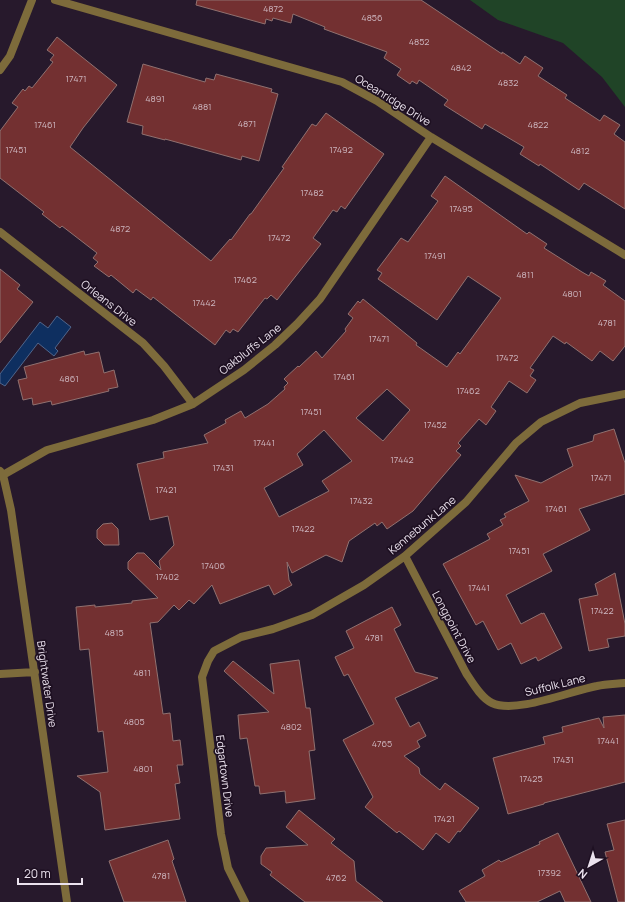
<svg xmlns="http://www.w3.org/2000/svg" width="625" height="902" viewBox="0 0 625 902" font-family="Manrope,sans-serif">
  <rect width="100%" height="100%" fill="#27192c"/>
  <path fill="#204427" d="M 470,0 L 625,0 L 625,107 L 602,77 L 563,43 L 498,20 Z"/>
  <path fill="#0e2f60" stroke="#50658b" d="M 57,316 L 71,327 L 55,348 L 58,351 L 54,356 L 38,343 L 5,386 L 0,383 L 0,374 L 40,322 L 48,328 Z"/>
  <path fill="#733031" stroke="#907170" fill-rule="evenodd" d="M 197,0 L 421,0 L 502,54 L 502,52 L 520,64 L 525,56 L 543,68 L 538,76 L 567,95 L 565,98 L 600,121 L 604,115 L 620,125 L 614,134 L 625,142 L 625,209 L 584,183 L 579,190 L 540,164 L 539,166 L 520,154 L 524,147 L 485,124 L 482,129 L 444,105 L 448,100 L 419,80 L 417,84 L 412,81 L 410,84 L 397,75 L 401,69 L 384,58 L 387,52 L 324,29 L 325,27 L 293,14 L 291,23 L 273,18 L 272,21 L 266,19 L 265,24 L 196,5 Z
    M 57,37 L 117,85 L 83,128 L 70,147 L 211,261 L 230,239 L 231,240 L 250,214 L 251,214 L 284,168 L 282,167 L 312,124 L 316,126 L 326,113 L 384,154 L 345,209 L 341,206 L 337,212 L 333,210 L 313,238 L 321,244 L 277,300 L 271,295 L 267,299 L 265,298 L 238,332 L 233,329 L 230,333 L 226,330 L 215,345 L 153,297 L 151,300 L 136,289 L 133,293 L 111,275 L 109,277 L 94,266 L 98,262 L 93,258 L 97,253 L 62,226 L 60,228 L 42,214 L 44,212 L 0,178 L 0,131 L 18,107 L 12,103 L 23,89 L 25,91 L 29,86 L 32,88 L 53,62 L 50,60 L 54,55 L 47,50 Z
    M 143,64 L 205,82 L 206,78 L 214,80 L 216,74 L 272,89 L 271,92 L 278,94 L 259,161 L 242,156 L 241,160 L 165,139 L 165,140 L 142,134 L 143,126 L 127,122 Z
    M 445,176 L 527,234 L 529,232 L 547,244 L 544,248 L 582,272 L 589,276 L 591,272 L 606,281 L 603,285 L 625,301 L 625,346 L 613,361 L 600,351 L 592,361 L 566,342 L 565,344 L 553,336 L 530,368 L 534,370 L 530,376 L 536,380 L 527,393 L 509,381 L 491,407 L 496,411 L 486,425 L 479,419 L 458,443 L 461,446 L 456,451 L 461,455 L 413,511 L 387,529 L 382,522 L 377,526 L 375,523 L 349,541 L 342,562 L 326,555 L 292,573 L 287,562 L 289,580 L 292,585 L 274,595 L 269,585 L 220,604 L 212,585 L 194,604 L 189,600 L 179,610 L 174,605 L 158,622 L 150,623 L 163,714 L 170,713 L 173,741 L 180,740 L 183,765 L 177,765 L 180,783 L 175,784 L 180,819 L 105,830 L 100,792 L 77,776 L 108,772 L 103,731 L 98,732 L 89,649 L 80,650 L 76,607 L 95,605 L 95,607 L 132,603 L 132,601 L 158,598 L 128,569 L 128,562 L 137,553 L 144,553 L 161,570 L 159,561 L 174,545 L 168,516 L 150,520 L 137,464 L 164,458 L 163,452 L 208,443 L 204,435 L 226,423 L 225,420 L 241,411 L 245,418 L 268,404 L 285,389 L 284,387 L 288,383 L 284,379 L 298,366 L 299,367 L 316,351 L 322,358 L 346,331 L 345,329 L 353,318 L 348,314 L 358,301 L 360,303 L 363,299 L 417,343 L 416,345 L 447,367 L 458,352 L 460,354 L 501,298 L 468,276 L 437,320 L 378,279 L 382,273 L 377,270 L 401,238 L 408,242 L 438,201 L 431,196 ZM 387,389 L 410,410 L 383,441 L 356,418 ZM 324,430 L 352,461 L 322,481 L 329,491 L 279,517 L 264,488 L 303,465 L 297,454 Z
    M 0,269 L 20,285 L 17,289 L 33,302 L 0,343 Z
    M 84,351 L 85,355 L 99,352 L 104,373 L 114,370 L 118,387 L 108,389 L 109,391 L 52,405 L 51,401 L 33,405 L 32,398 L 23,400 L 18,380 L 27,378 L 24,367 Z
    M 614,429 L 625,463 L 625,494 L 579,509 L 590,530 L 543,554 L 552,571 L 506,595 L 521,624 L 542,613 L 542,614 L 544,613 L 562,648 L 538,661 L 536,657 L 521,664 L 511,643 L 498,650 L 483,621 L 476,625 L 443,564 L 490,539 L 487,534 L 503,525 L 500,520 L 506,517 L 504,514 L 529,501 L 515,475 L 541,483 L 573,466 L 567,449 L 593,441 L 594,435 Z
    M 112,523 L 118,529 L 119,545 L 104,545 L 97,538 L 97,530 L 103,524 Z
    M 615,573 L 625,624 L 625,636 L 607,639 L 609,647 L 589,651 L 579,599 L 598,595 L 595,584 Z
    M 392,607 L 401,625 L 394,629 L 415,672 L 438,678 L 395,698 L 410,727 L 419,722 L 426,736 L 417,741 L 420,747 L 404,756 L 419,768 L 420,774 L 440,790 L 445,783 L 479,808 L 460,832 L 458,831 L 449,843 L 436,833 L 423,850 L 399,831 L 397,833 L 365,807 L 373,797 L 343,740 L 374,724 L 348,674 L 344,676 L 335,657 L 354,648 L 346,631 Z
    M 299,660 L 306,708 L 310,708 L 315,750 L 309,751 L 315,799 L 286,803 L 285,791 L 260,794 L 259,786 L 255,786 L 247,738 L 240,739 L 238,715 L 269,712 L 224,671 L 233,661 L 274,694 L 270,664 Z
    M 625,715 L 625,782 L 544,803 L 544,804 L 508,814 L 493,758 L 545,744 L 543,737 L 563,732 L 562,727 L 599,718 L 604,728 L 603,717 Z
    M 299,810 L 335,839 L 331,843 L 354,861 L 356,881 L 383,902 L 305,902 L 270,875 L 272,872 L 261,864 L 261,856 L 266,848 L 308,845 L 286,827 Z
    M 625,820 L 625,902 L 618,902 L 605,852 L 614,850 L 607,824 Z
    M 558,833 L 591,902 L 565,902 L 560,891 L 537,902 L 466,902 L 459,891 L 485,876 L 482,870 L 499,860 L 501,862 L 540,844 L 539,842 Z
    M 168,840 L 174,859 L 172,861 L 186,902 L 124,902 L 109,861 Z"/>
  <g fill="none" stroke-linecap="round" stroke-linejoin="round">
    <path stroke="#7d6b3b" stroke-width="8" d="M 55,0 L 342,82 L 377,101 L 431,137 L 625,255
      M 0,70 L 10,56 L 32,0
      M 0,232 L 143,343 L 164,366 L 193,404
      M 0,471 L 3,475 L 11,510 L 67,902
      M 3,475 L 47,450 L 153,420 L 193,404 L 244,370 L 275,345 L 297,324 L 320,299 L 431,137
      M 405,556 L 466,673 C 472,682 481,698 492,703 C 516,714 570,691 597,686 C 606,684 616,684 625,683
      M 0,674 L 35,672
      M 245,902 L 228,868 L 221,834 L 202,677 L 208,661 L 214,651 L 241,637 L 273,629 L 312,615 L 364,585 L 405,556 L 466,502 L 516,443 L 541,422 L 580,403 L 625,394"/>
  </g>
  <g text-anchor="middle" stroke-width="3.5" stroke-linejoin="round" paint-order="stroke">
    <g font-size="9" fill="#cdb6bf">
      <text x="273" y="12">4872</text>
      <text x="372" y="21">4856</text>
      <text x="419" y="45">4852</text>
      <text x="461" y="71">4842</text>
      <text x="76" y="82">17471</text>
      <text x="508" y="86">4832</text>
      <text x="155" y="102">4891</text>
      <text x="202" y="110">4881</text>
      <text x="247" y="127">4871</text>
      <text x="45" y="128">17461</text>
      <text x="538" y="128">4822</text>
      <text x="16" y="153">17451</text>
      <text x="341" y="153">17492</text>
      <text x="580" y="154">4812</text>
      <text x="312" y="196">17482</text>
      <text x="461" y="212">17495</text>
      <text x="120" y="232">4872</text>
      <text x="279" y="241">17472</text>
      <text x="435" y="259">17491</text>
      <text x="525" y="278">4811</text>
      <text x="245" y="283">17462</text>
      <text x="572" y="297">4801</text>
      <text x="204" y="306">17442</text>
      <text x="607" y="326">4781</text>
      <text x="379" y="342">17471</text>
      <text x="507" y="361">17472</text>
      <text x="344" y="380">17461</text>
      <text x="69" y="382">4861</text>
      <text x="468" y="394">17462</text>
      <text x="311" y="415">17451</text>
      <text x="435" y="428">17452</text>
      <text x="264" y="446">17441</text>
      <text x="402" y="463">17442</text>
      <text x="223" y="471">17431</text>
      <text x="601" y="481">17471</text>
      <text x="166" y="493">17421</text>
      <text x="361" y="504">17432</text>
      <text x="556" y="512">17461</text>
      <text x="303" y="532">17422</text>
      <text x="519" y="554">17451</text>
      <text x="213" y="569">17406</text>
      <text x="167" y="580">17402</text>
      <text x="479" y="591">17441</text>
      <text x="602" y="614">17422</text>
      <text x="114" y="636">4815</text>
      <text x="374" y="641">4781</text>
      <text x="142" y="676">4811</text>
      <text x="134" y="725">4805</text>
      <text x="291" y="730">4802</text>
      <text x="608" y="744">17441</text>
      <text x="382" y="747">4765</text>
      <text x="563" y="763">17431</text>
      <text x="143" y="772">4801</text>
      <text x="531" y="782">17425</text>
      <text x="444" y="822">17421</text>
      <text x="549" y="876">17392</text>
      <text x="161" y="879">4781</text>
      <text x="336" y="881">4762</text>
    </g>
    <g font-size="11" fill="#ebe2ee" stroke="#1e1022">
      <text transform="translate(393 100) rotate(32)" y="4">Oceanridge Drive</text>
      <text transform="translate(109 303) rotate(38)" y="4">Orleans Drive</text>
      <text transform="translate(250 349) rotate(-38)" y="4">Oakbluffs Lane</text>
      <text transform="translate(422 525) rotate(-40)" y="4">Kennebunk Lane</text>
      <text transform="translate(454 627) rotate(62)" y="4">Longpoint Drive</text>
      <text transform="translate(47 684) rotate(82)" y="4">Brightwater Drive</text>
      <text transform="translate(555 685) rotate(-14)" y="4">Suffolk Lane</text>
      <text transform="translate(225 776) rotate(83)" y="4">Edgartown Drive</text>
    </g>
  </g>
  <g transform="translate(589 866) rotate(219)" stroke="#1e1022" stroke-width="3" paint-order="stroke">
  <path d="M0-3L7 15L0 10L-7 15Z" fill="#ebe2ee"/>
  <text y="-6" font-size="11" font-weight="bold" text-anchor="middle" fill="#ebe2ee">N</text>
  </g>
  <path d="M18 878v6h64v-6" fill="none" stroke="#ebe2ee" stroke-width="2"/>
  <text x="24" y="878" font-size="12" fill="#ebe2ee" stroke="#1e1022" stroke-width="3" paint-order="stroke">20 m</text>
</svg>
